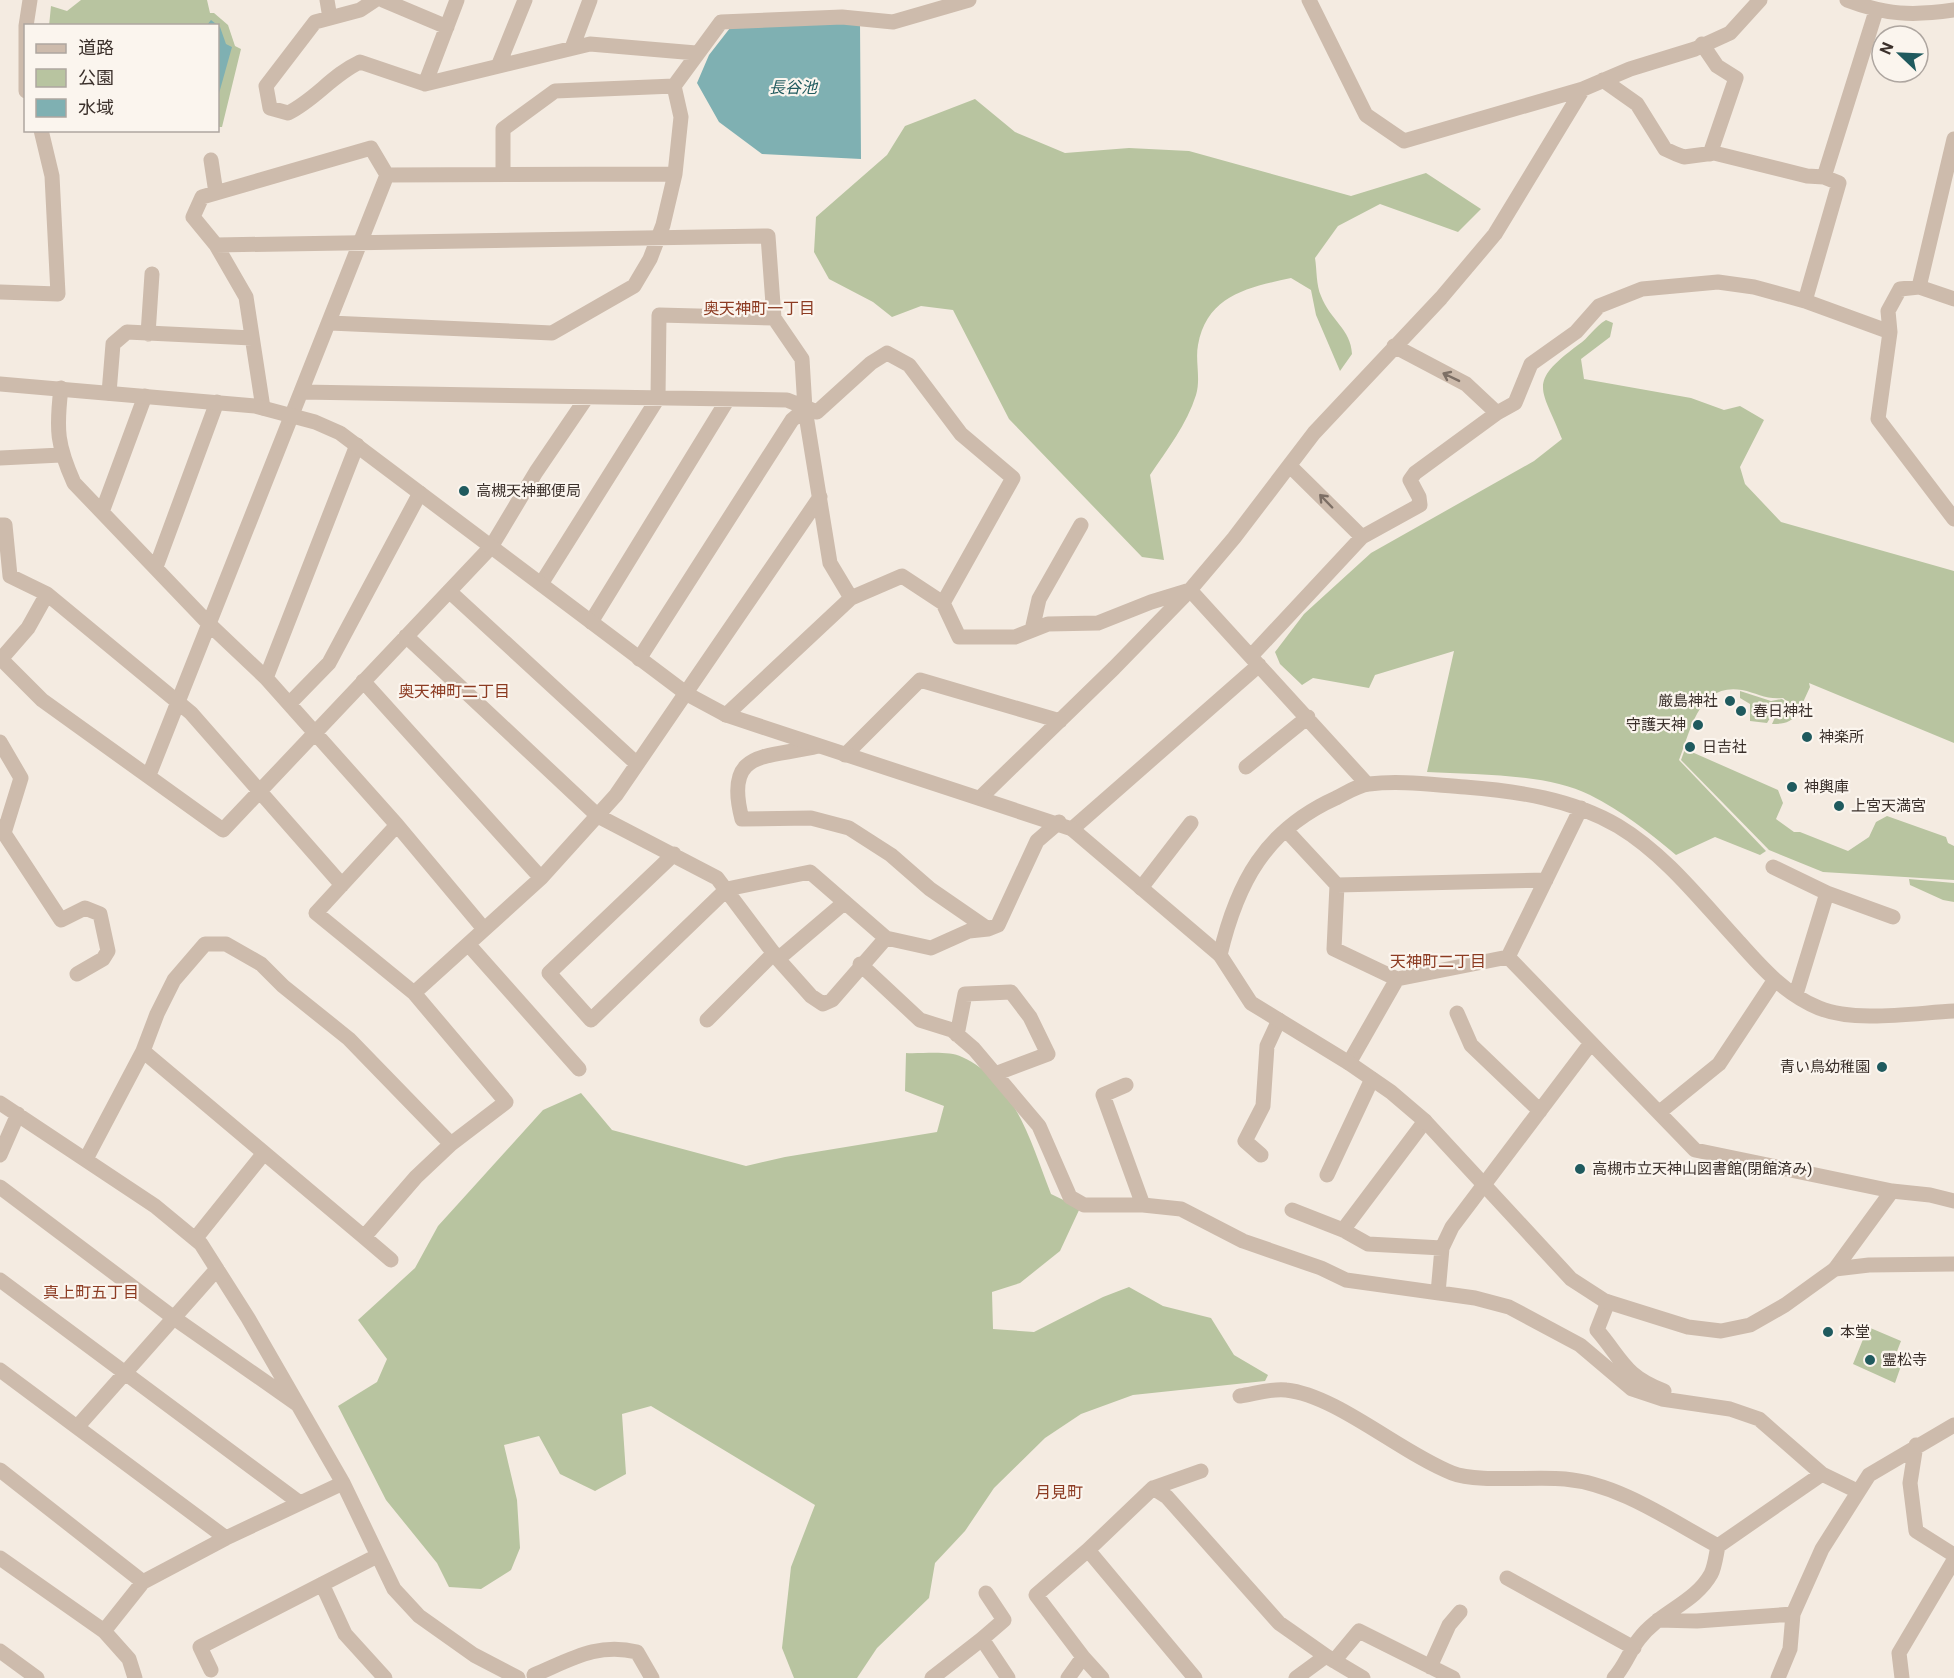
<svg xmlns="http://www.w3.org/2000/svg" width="1954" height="1678" viewBox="0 0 1954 1678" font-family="Roboto,'Noto Sans JP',sans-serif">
  <rect width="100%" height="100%" fill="#f4ebe1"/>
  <path fill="#b8c4a0" d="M 81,0 L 207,0 L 210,13 L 214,13 L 228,25 L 235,46 L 241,49 L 222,127 L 218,127 L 218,26 L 49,26 L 51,6 L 67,11 Z
    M 975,99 L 1015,132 L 1065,153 L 1129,148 L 1189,151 L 1351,196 L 1426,173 L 1481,209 L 1458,232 L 1380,204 L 1338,226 L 1315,258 C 1317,270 1316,285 1321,296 C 1330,320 1351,329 1352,354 L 1340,371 L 1316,315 L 1311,290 L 1291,278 C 1249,287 1207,295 1198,345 C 1195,361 1201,379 1196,395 C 1187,424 1167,450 1150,475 L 1164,560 L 1142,557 L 1009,419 L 953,310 L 921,306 L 892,317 L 873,302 L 829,279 L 814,252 L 816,217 L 887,155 L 905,126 Z
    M 1606,320 L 1613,323 L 1610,337 L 1581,359 L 1584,379 L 1691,398 L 1724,410 L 1740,406 L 1764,420 L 1740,467 L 1745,484 L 1781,522 L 1954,571 L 1954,743 L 1809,683 L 1810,687 L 1799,711 L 1783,698 C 1767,700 1757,693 1742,690 C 1699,683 1692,727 1679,760 L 1766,851 L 1760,855 L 1715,837 L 1676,855 C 1649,832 1622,811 1590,795 C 1546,773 1476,775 1427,772 L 1454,651 L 1375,675 L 1369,688 L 1313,678 L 1302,685 L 1280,664 L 1275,652 L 1304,614 L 1371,553 L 1534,461 L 1562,439 C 1542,387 1526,384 1578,345 C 1589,338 1594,327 1606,320 Z
    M 1740,691 L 1771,701 L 1782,699 L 1799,712 C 1791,723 1784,724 1772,724 L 1778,711 L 1776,708 L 1767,723 L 1750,721 L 1750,704 L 1740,698 Z
    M 1685,749 L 1778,790 L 1783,803 L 1776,819 L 1794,832 L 1800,832 L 1848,851 L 1869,837 L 1876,822 L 1887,816 L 1946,837 L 1948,843 L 1954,846 L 1954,880 L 1823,872 L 1769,850 L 1681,760 Z
    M 1909,879 L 1954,883 L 1954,902 L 1943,900 L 1910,885 Z
    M 906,1053 C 922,1054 948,1050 962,1057 C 1015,1081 1031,1143 1051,1194 L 1080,1208 L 1060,1251 L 1020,1283 L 992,1292 L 993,1329 L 1034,1332 L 1103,1297 L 1129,1287 L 1163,1306 L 1211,1318 L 1234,1355 L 1268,1375 L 1265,1381 L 1133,1395 L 1081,1414 L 1045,1438 L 994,1488 L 965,1531 L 935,1563 L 929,1598 L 877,1648 L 857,1678 L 794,1678 L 782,1648 L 791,1567 L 815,1505 L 651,1406 L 622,1414 L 626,1474 L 595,1491 L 560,1474 L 539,1436 L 504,1445 L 517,1500 L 520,1548 L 511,1570 L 481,1589 L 449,1587 L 437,1563 L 386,1500 L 338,1406 L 377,1382 L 387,1359 L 358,1320 L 415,1268 L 438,1226 L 543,1110 L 581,1093 L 612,1130 L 746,1166 L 785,1157 L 937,1132 L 944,1106 L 905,1091 Z
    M 1868,1327 L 1901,1341 L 1894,1359 L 1902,1363 L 1895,1383 L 1853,1364 Z"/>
  <path fill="#7fb0b2" d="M 211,20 L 220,27 L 226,44 L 232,47 L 218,97 L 218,26 L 207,25 Z
    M 860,23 L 861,159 L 762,154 L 719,122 L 697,83 L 709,55 L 730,28 Z"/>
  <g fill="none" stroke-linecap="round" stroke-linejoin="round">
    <path stroke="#cdbbac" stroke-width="15" d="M 327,0 L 330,18
      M 375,0 L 360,10 L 315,22 L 266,86 L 270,108 L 288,113 C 315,100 332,75 360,62 L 425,84 L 590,44 L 696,53
      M 383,0 L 447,27
      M 1309,0 L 1366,115 L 1404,141 L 1583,89 L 1630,69 L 1695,49 L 1730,33 L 1760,0
      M 1847,0 C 1886,15 1913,16 1954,10
      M 1876,11 L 1824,177 L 1839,183 L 1805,301 L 1890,332
      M 26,26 L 26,91
      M 26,26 L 30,0
      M 1702,44 L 1717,66 L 1736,78 L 1710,154
      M 572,48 L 590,0
      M 499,64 L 525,0
      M 1603,80 L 1637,104 L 1665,149 L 1676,154 L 1684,157 L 1714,153 L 1807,176 L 1824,177
      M 425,84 L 457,0
      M 211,160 L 216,193
      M 503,174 L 503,129 L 555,91 L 674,86
      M 387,175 L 675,174
      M 216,245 L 768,236 L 774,318 L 802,359 L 805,409 L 830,563 L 851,598
      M 1919,287 L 1954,139
      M 0,292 L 58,294 L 52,176 L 41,130
      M 1954,299 L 1919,287 L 1900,289 L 1888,311 L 1890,332 L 1878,419 L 1954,519
      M 330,323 L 552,333 L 634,286 L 650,259 L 663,225 L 675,174 L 681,117 L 674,86 L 721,22 L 842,17 L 893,22 L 969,0
      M 148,334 L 152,274
      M 1394,346 L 1466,384 L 1497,413
      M 61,388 C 56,430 57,445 74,483 L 209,624 L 266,678 L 397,825 L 484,929
      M 301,392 L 787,400 L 817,412 L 871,363 L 887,353 L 909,365 L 961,434 L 1013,478 L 943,603
      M 109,393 L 113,344 L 127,332 L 252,338
      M 263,408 L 246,297 L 216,245 L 193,217 L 202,197 L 371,148 L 387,175
      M 0,458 L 61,455
      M 1290,466 L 1362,537
      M 102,512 L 145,396
      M 0,525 L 5,525 L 10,576 L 47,594 L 191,713 L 342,885
      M 156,567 L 217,402
      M 541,584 L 658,398 L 659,315 L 774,318
      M 1190,590 L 1367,784
      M 449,591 L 637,764
      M 47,594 L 28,628 L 1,659 L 42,700 L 223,830 L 491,547 L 536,472 L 587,397
      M 591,622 L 728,399
      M 1032,630 L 1039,599 L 1081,525
      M 406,636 L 598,816 L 717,878 L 778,959 L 811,996 L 823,1004 L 832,1000 L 886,938 L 931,948 L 969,931 L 988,929 L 998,925 L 1037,841 L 1059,822
      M 1251,656 L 1362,537 L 1420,505 L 1419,497 L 1410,480 L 1415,473 L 1497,413 L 1515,403 L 1531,364 L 1576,332 L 1599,306 L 1642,289 L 1718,282 L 1754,287 L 1805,301
      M 639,659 L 792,420 L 805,409
      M 266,678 L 357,445
      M 363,681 L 541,878
      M 289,704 L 329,663 L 420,493
      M 726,715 L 851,598 L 902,576 L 943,603 L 959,637 L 1015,637 L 1048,624 L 1098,623 L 1151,602 L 1187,591
      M 0,742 L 21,778 L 4,833
      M 818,746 C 768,759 723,747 742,819 L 811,818 L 849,828 L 891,855 L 930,889 L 988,929
      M 845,755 L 920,680 L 1060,721
      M 1246,767 L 1308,717
      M 149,775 L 387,175
      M 980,798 L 1114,668 L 1190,590 L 1234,538 L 1314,433 L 1441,298 L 1495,234 L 1583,89
      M 0,827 L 61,920 L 85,908 L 100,914 L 108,951 L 103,959 L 77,974
      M 1072,829 L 1259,665
      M 1286,830 L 1337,885 L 1546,880
      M 674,854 L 549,973 L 591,1020 L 727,889 L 810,872 L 886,938
      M 1773,867 L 1827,893
      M 1337,885 L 1334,949 L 1397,979
      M 1141,888 L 1191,823
      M 468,944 L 579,1069
      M 1220,955 C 1237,883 1265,830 1336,798 C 1346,793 1358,785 1369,784 C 1401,780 1434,785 1465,787 C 1517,791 1572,799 1618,826 C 1666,855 1701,901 1739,942 C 1762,968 1785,994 1819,1008 C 1856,1023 1914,1013 1954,1011
      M 1508,957 L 1695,1150 L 1892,1191 L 1930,1195 L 1954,1201
      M 1508,957 L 1581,808
      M 778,959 L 845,902
      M 860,964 L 920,1020 L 952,1030 L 974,1049 L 1039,1126 L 1070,1197 L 1084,1205 L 1143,1205 L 1181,1209 L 1243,1241 L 1321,1268 L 1346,1280 L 1475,1298 L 1509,1307 L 1580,1345 L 1632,1389 L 1662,1399 L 1730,1409 L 1759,1419 L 1822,1474 L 1857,1491
      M 414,993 L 541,878 L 616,795 L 820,497
      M 1796,994 L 1827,893 L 1893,917
      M 1457,1013 L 1471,1045 L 1540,1111
      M 707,1020 L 774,953
      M 957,1035 L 965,994 L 1011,992 L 1030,1017 L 1048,1054 L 995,1074
      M 143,1051 L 364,1237 L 416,1177 L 451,1144 L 506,1102 L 414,993 L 316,913 L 397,825
      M 1349,1063 L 1397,979 L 1508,957
      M 1126,1085 L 1103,1095 L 1143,1205
      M 0,1103 L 155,1206 L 201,1244 L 248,1318 L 343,1483 L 394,1589 L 419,1616 L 474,1655 L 518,1678
      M 1661,1111 L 1719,1064 L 1774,981
      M 0,1155 L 18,1114
      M 1261,1155 L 1245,1141 L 1263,1106 L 1267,1046 L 1279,1020
      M 86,1159 L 143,1051 L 157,1014 L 174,980 L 205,944 L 226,944 L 261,964 L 283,986 L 349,1039 L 451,1144
      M 1327,1175 L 1372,1079
      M 0,1187 L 174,1318 L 297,1404
      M 1292,1210 L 1343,1230 L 1368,1244 L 1442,1248
      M 1343,1230 L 1425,1121
      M 364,1237 L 391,1260
      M 195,1239 L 264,1153
      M 1835,1269 L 1892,1191
      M 0,1280 L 300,1503
      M 1438,1293 L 1442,1248 L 1452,1227 L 1591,1043
      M 1608,1302 L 1597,1330 C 1622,1359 1624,1376 1664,1391
      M 0,1370 L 226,1538
      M 1240,1396 C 1254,1394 1272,1388 1286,1390 C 1336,1395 1401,1453 1452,1473 C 1476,1483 1536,1476 1565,1479 C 1620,1484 1671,1521 1718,1546
      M 78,1426 L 217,1269
      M 1916,1445 L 1910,1483 L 1916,1531 L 1954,1555
      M 0,1470 L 143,1582
      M 1153,1488 L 1201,1471
      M 1088,1550 L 1153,1488 L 1167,1497 L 1279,1623 L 1326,1656
      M 0,1558 L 104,1631 L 129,1659 L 135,1678
      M 1507,1578 L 1634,1648
      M 322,1584 L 345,1634 L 385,1678
      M 1658,1620 L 1697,1621 L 1793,1614
      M 104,1631 L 143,1582 L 226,1538 L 343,1483
      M 982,1639 L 1004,1620 L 986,1593
      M 0,1651 L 37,1678
      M 1083,1657 L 1102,1678
      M 1334,1661 L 1359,1631 L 1453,1678
      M 1430,1667 L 1449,1625 L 1460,1612
      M 211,1670 L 200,1647 L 377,1556
      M 534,1675 C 570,1660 597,1642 637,1652 L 652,1678
      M 932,1678 L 982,1639 L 1008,1678
      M 1068,1678 L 1083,1657 L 1036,1595 L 1088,1550 L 1195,1678
      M 1296,1678 L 1326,1656 L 1363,1678
      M 1614,1678 C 1625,1666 1629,1652 1639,1639 C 1659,1612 1695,1603 1711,1574 C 1715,1566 1716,1555 1718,1546 L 1822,1474
      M 1778,1678 L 1790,1649 L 1793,1614 L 1822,1549 L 1869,1475 L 1954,1425
      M 1902,1678 L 1899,1653 L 1954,1560"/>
    <path stroke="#cdbbac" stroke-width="15" d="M 0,384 L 255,406 L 315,422 L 340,433 L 687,694 L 726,715 L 1072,829 L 1220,955 L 1251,1003 L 1349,1063 L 1391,1092 L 1425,1121 L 1571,1279 L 1605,1301 L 1688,1327 L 1721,1331 L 1750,1325 L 1785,1305 L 1835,1269 L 1869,1265 L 1954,1264"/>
  </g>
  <defs><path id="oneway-shaft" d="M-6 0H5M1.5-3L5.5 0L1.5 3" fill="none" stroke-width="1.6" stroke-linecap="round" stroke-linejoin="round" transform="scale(1.5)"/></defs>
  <g stroke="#7d6f65">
    <use href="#oneway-shaft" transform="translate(1451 377) rotate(-154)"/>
    <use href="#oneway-shaft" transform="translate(1326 501) rotate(-134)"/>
  </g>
  <g fill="#1f5a5e" stroke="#fbf5ee" stroke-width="2">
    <circle cx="464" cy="491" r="6"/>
    <circle cx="1730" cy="701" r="6"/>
    <circle cx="1741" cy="711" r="6"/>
    <circle cx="1698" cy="725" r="6"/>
    <circle cx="1807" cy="737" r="6"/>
    <circle cx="1690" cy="747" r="6"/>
    <circle cx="1792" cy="787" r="6"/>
    <circle cx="1839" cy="806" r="6"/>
    <circle cx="1882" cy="1067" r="6"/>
    <circle cx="1580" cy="1169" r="6"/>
    <circle cx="1828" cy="1332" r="6"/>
    <circle cx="1870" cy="1360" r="6"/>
  </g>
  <g text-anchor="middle" stroke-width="4.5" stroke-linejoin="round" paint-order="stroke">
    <g font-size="15" fill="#3b302b" stroke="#fbf5ee" text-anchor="start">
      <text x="476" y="496">高槻天神郵便局</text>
      <text x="1718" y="706" text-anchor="end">厳島神社</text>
      <text x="1753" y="716">春日神社</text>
      <text x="1686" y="730" text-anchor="end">守護天神</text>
      <text x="1819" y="742">神楽所</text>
      <text x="1702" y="752">日吉社</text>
      <text x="1804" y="792">神輿庫</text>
      <text x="1851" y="811">上宮天満宮</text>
      <text x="1870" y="1072" text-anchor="end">青い鳥幼稚園</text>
      <text x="1592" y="1174">高槻市立天神山図書館(閉館済み)</text>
      <text x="1840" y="1337">本堂</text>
      <text x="1882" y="1365">霊松寺</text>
    </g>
    <g font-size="16" font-style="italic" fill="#1f5a5e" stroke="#fbf5ee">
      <text x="793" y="93">長谷池</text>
    </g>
    <g font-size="16" fill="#8c3b22" stroke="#fbf5ee">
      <text x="759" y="314">奥天神町一丁目</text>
      <text x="454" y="697">奥天神町二丁目</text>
      <text x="1438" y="967">天神町二丁目</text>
      <text x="91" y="1298">真上町五丁目</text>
      <text x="1059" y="1498">月見町</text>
    </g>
  </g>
  <rect x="24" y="24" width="195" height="108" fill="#fbf5ee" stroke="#aea6a0" stroke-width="1.5"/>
  <rect x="36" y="44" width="30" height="9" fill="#cdbbac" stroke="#aea6a0" stroke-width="1.5"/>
  <text x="78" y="54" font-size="18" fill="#3b302b">道路</text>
  <rect x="36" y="69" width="30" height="18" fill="#b8c4a0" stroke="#aea6a0" stroke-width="1.5"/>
  <text x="78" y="84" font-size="18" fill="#3b302b">公園</text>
  <rect x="36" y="99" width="30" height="18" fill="#7fb0b2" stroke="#aea6a0" stroke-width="1.5"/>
  <text x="78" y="114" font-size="18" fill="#3b302b">水域</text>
  <g transform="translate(1900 54) rotate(293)"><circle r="28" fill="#fbf5ee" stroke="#aea6a0" stroke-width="1.5"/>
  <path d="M0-4.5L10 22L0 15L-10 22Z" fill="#1f5a5e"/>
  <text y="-9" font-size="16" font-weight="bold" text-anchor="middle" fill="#3b302b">N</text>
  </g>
</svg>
